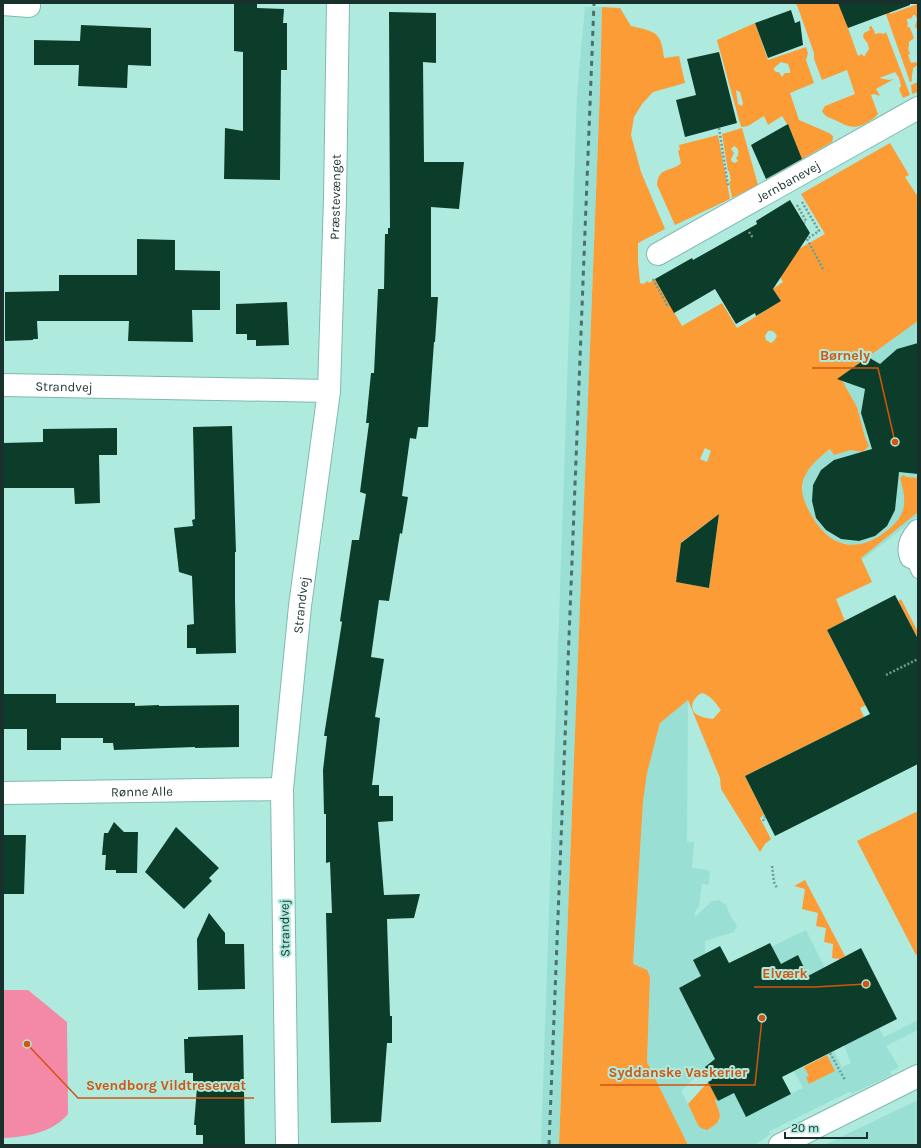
<svg xmlns="http://www.w3.org/2000/svg" width="921" height="1148" viewBox="0 0 921 1148" font-family="Karla,sans-serif">
  <rect width="100%" height="100%" fill="#afeadf"/>
  <path fill="#9adfd4" d="M 585,7 L 602,7 L 600,90 L 559,1145 L 541,1145 L 577,93 Z
    M 918,321 L 918,343 L 897,349 L 878,366 L 865,389 L 861,413 L 869,439 L 876,446 L 863,457 L 849,456 L 834,460 L 821,470 L 813,485 L 812,501 L 816,518 L 826,530 L 841,539 L 859,541 L 874,536 L 887,526 L 895,510 L 897,493 L 894,480 L 901,468 L 909,473 L 918,474 L 918,516 L 862,560 L 851,545 L 839,542 L 826,535 L 814,522 L 802,496 L 803,484 L 805,476 L 814,462 L 831,449 L 834,455 L 851,450 L 863,452 L 869,446 L 865,437 L 857,407 L 841,380 L 861,387 L 875,361 L 868,357 Z
    M 688,700 L 687,842 L 694,842 L 692,868 L 707,870 L 710,872 L 709,883 L 708,885 L 702,884 L 699,906 L 694,914 L 696,916 L 712,901 L 719,900 L 726,905 L 730,915 L 737,926 L 734,932 L 705,941 L 705,954 L 701,976 L 679,988 L 715,1059 L 682,1090 L 682,1092 L 698,1125 L 720,1121 L 719,1110 L 715,1101 L 717,1099 L 718,1101 L 734,1093 L 746,1117 L 803,1088 L 794,1071 L 804,1067 L 809,1076 L 809,1084 L 835,1071 L 827,1055 L 834,1051 L 842,1067 L 851,1063 L 844,1046 L 798,956 L 780,964 L 771,947 L 806,930 L 856,1030 L 872,1009 L 881,1027 L 880,1028 L 876,1021 L 866,1026 L 870,1033 L 879,1028 L 884,1037 L 918,1020 L 918,1030 L 886,1046 L 899,1067 L 890,1072 L 892,1075 L 851,1094 L 851,1092 L 849,1092 L 770,1131 L 769,1133 L 771,1134 L 755,1145 L 688,1145 L 647,1062 L 650,977 L 633,964 L 643,802 L 647,773 L 660,723 Z
    M 918,1100 L 918,1145 L 824,1145 Z"/>
  <path fill="#fb9c37" fill-rule="evenodd" d="M 793,3 L 839,3 L 858,56 L 862,54 L 864,57 L 869,49 L 868,44 L 863,37 L 864,33 L 870,30 L 869,27 L 872,26 L 872,28 L 874,30 L 875,34 L 880,33 L 884,34 L 886,32 L 910,95 L 903,98 L 899,89 L 901,86 L 899,78 L 895,72 L 879,78 L 889,80 L 894,79 L 876,89 L 880,96 L 874,94 L 871,95 L 878,114 C 875,118 872,119 868,122 C 854,130 849,127 835,120 C 830,118 825,117 822,111 L 825,106 L 855,94 L 847,70 L 822,80 L 814,59 L 814,53 L 797,5 Z
    M 882,3 L 886,3 L 890,14 L 918,4 L 918,31 L 915,26 L 917,19 L 915,15 L 913,15 L 912,18 L 907,19 L 907,21 L 908,24 L 907,26 L 910,28 L 914,38 L 909,42 L 909,46 L 908,48 L 910,54 L 908,55 L 911,63 L 916,62 L 918,65 L 913,68 C 913,73 911,76 912,81 L 910,82 Z
    M 602,7 L 620,8 L 631,26 C 656,32 661,31 664,58 L 679,56 L 685,83 L 653,92 L 642,104 L 634,117 L 631,135 L 641,172 L 665,229 L 638,243 L 638,262 L 640,283 L 643,284 L 648,281 L 649,283 L 655,279 L 682,326 L 722,303 L 737,328 L 781,301 L 773,289 L 783,282 L 773,264 L 825,234 L 801,194 L 890,143 L 909,175 L 905,177 L 918,197 L 918,321 L 840,377 L 857,407 L 865,437 L 869,446 L 863,452 L 851,450 L 834,455 L 830,449 C 820,457 811,464 805,476 C 799,488 803,499 809,511 C 828,548 858,556 890,528 C 908,513 906,498 900,478 L 903,475 L 907,477 L 918,478 L 918,512 L 861,558 L 872,582 L 836,599 L 845,621 L 827,630 L 853,681 L 873,702 L 860,708 L 864,717 L 745,776 L 764,815 L 760,818 L 771,839 L 765,844 L 760,852 L 721,789 L 720,778 L 688,700 L 660,723 L 647,773 L 643,802 L 633,964 L 647,970 L 650,977 L 647,1062 L 688,1145 L 559,1145 L 600,90 ZM 768,331 C 772,330 775,332 777,336 L 774,341 L 771,343 L 766,340 L 765,336 ZM 705,448 L 711,451 L 707,462 L 700,459 ZM 719,514 L 709,588 L 677,582 L 682,541 L 683,541 ZM 702,693 C 712,696 715,703 721,710 L 713,719 C 709,718 704,718 700,716 C 687,712 692,697 702,693 Z
    M 755,23 L 768,60 L 806,47 L 808,53 L 806,60 L 814,83 L 790,93 L 799,120 L 829,133 L 833,136 L 833,138 L 832,142 L 802,159 L 788,124 L 787,124 L 782,116 L 768,125 L 764,116 L 748,126 L 741,127 L 717,40 ZM 781,62 L 788,64 L 790,70 L 790,73 L 785,73 L 782,77 L 779,72 L 776,72 L 774,70 L 774,68 ZM 736,90 L 740,92 L 743,103 L 742,106 L 738,104 Z
    M 918,82 L 918,92 L 912,94 L 911,85 Z
    M 742,128 L 758,185 L 732,198 L 729,182 L 731,181 L 729,171 L 728,171 L 722,134 ZM 734,146 C 739,148 740,154 736,158 L 738,161 L 735,163 L 732,162 L 731,159 L 734,153 L 731,149 Z
    M 718,135 L 730,199 L 675,225 L 657,185 C 658,166 673,172 681,163 L 678,151 L 680,150 L 679,145 Z
    M 901,599 L 918,632 L 918,639 L 898,601 Z
    M 918,811 L 918,954 L 916,955 L 857,841 Z
    M 805,880 L 845,956 L 840,959 L 832,958 L 833,944 L 824,942 L 826,928 L 816,926 L 818,913 L 802,909 L 805,889 L 794,886 Z
    M 827,1055 L 835,1071 L 809,1084 L 806,1077 L 809,1076 L 804,1067 Z
    M 708,1082 L 717,1099 L 715,1101 C 722,1117 723,1121 707,1130 L 701,1128 L 698,1125 L 688,1104 Z"/>
  <path fill="#f388a7" d="M 3,990 L 28,990 L 67,1022 L 68,1114 C 52,1133 26,1137 3,1138 Z"/>
  <path fill="#0c3d2a" d="M 234,3 L 257,3 L 257,8 L 284,9 L 283,23 L 287,23 L 287,70 L 281,70 L 280,180 L 224,179 L 225,128 L 243,131 L 243,52 L 234,51 Z
    M 838,3 L 910,3 L 910,5 L 848,28 Z
    M 791,10 L 795,23 L 800,21 L 803,45 L 768,58 L 755,23 Z
    M 389,12 L 436,13 L 436,63 L 423,62 L 424,162 L 464,162 L 459,209 L 431,207 L 431,297 L 438,297 L 435,342 L 434,342 L 428,427 L 418,427 L 416,439 L 410,438 L 402,496 L 408,497 L 402,534 L 400,533 L 389,601 L 379,600 L 371,657 L 384,659 L 375,717 L 380,718 L 372,785 L 379,785 L 379,796 L 393,796 L 393,821 L 378,822 L 384,895 L 420,894 L 414,918 L 387,919 L 390,1016 L 392,1016 L 392,1043 L 387,1043 L 381,1122 L 331,1123 L 326,913 L 332,913 L 330,862 L 326,863 L 326,814 L 324,814 L 323,770 L 327,736 L 324,736 L 342,622 L 340,621 L 352,540 L 359,540 L 366,494 L 360,492 L 369,423 L 366,423 L 371,373 L 374,373 L 378,289 L 384,289 L 385,234 L 388,234 L 388,228 L 390,228 Z
    M 81,25 L 151,28 L 151,66 L 128,65 L 127,88 L 78,86 L 79,65 L 34,65 L 34,40 L 80,41 Z
    M 719,52 L 737,123 L 685,137 L 676,100 L 696,95 L 687,59 Z
    M 788,124 L 802,159 L 766,179 L 751,145 Z
    M 790,200 L 810,233 L 773,289 L 781,301 L 756,316 L 755,313 L 736,324 L 715,289 L 674,313 L 655,279 L 692,258 L 693,260 L 757,224 L 756,221 Z
    M 137,239 L 175,240 L 175,270 L 220,271 L 220,310 L 192,310 L 193,342 L 128,341 L 129,321 L 37,321 L 38,339 L 33,339 L 33,340 L 5,341 L 5,292 L 59,291 L 59,275 L 137,275 Z
    M 287,302 L 289,345 L 256,346 L 256,340 L 247,340 L 247,334 L 236,334 L 236,304 Z
    M 918,343 L 918,474 L 899,472 L 895,510 L 887,526 L 875,536 L 859,541 L 841,539 L 826,530 L 816,518 L 812,501 L 813,485 L 821,470 L 834,460 L 872,449 L 861,413 L 865,389 L 837,379 L 868,357 L 880,364 L 897,349 Z
    M 232,426 L 236,552 L 235,552 L 235,600 L 236,653 L 196,654 L 196,648 L 187,648 L 187,625 L 194,624 L 192,576 L 179,572 L 174,528 L 193,526 L 192,520 L 195,519 L 193,427 Z
    M 117,428 L 117,455 L 99,455 L 100,503 L 75,504 L 74,488 L 3,488 L 3,443 L 43,442 L 43,429 Z
    M 719,514 L 709,588 L 676,582 L 681,543 Z
    M 895,595 L 918,639 L 918,764 L 775,836 L 745,776 L 870,714 L 827,630 Z
    M 3,694 L 56,694 L 56,703 L 135,703 L 135,706 L 159,705 L 159,706 L 239,705 L 239,747 L 195,748 L 195,747 L 114,750 L 113,743 L 103,743 L 103,738 L 61,738 L 61,750 L 27,750 L 27,729 L 3,729 Z
    M 114,822 L 124,832 L 138,832 L 137,873 L 116,873 L 116,870 L 105,870 L 106,855 L 102,855 L 104,833 L 108,833 Z
    M 176,827 L 219,868 L 209,878 L 212,881 L 184,909 L 145,872 Z
    M 3,835 L 26,835 L 24,894 L 3,894 Z
    M 209,913 L 225,933 L 225,944 L 244,944 L 245,989 L 198,990 L 197,939 Z
    M 770,943 L 781,964 L 798,955 L 808,976 L 861,948 L 897,1019 L 782,1077 L 791,1094 L 746,1117 L 734,1093 L 718,1101 L 708,1082 L 712,1080 L 705,1067 L 715,1059 L 679,988 L 701,976 L 693,960 L 720,946 L 729,963 Z
    M 243,1035 L 245,1145 L 203,1145 L 203,1135 L 196,1135 L 196,1125 L 194,1125 L 197,1087 L 193,1087 L 193,1073 L 185,1073 L 184,1039 L 188,1039 L 188,1037 Z"/>
  <g fill="none" stroke-linecap="round" stroke-linejoin="round">
    <defs>
      <path id="service" d="M 911,557 L 918,572"/>
      <g id="minor">
        <path d="M 3,4 L 29,6"/>
        <path id="s1" d="M 658,254 L 918,108"/>
        <path id="s2" d="M 3,385 L 329,391"/>
        <path d="M 911,557 C 907,547 911,539 918,531"/>
        <path id="s3" d="M 3,793 L 282,789"/>
        <path d="M 780,1145 L 918,1076"/>
      </g>
      <g id="tertiary">
        <path id="s4" d="M 287,1145 L 282,789 L 300,606 L 329,391 L 335,198 L 338,3"/>
      </g>
    </defs>
    <use href="#service" stroke="#80b9af" stroke-width="14"/>
    <use href="#minor" stroke="#80b9af" stroke-width="24"/>
    <use href="#tertiary" stroke="#80b9af" stroke-width="24"/>
    <path stroke="#709c94" stroke-width="2.5" stroke-dasharray="2 2" stroke-linecap="butt" d="M 719,128 L 728,186
      M 802,202 L 819,231 L 807,239 L 823,269
      M 797,205 L 806,221 L 804,223
      M 749,232 L 753,238
      M 653,279 L 667,305 L 669,304
      M 886,675 L 918,659
      M 764,821 L 763,819 L 765,817
      M 772,866 L 774,882 L 777,888
      M 830,1053 L 845,1080"/>
    <use href="#service" stroke="#fff" stroke-width="12"/>
    <use href="#minor" stroke="#fff" stroke-width="22"/>
    <use href="#tertiary" stroke="#fff" stroke-width="22"/>
    <path stroke="#4c6f69" stroke-width="3" stroke-dasharray="5 5" stroke-linecap="butt" d="M 549,1145 L 594,3"/>
  </g>
  <g text-anchor="middle" stroke-width="4" stroke-linejoin="round" paint-order="stroke">
    <g font-size="13" fill="#19312d" stroke="#afeadf">
      <text dy="5" stroke="none"><textPath href="#s1" startOffset="149">Jernbanevej</textPath></text>
      <text dy="5" stroke="none"><textPath href="#s4" startOffset="951">Præstevænget</textPath></text>
      <text dy="5" stroke="none"><textPath href="#s2" startOffset="61">Strandvej</textPath></text>
      <text dy="5" stroke="none"><textPath href="#s4" startOffset="541">Strandvej</textPath></text>
      <text dy="5" stroke="none"><textPath href="#s3" startOffset="139">Rønne Alle</textPath></text>
      <text transform="translate(284 928) rotate(-91)" y="5">Strandvej</text>
    </g>
  </g>
  <path fill="none" stroke="#d3550f" stroke-width="1.5" d="M895 442L878 368H812M866 984L815 987H754M762 1018L755 1085H600M27 1044L78 1098H254"/>
  <g fill="#d3550f" stroke="#afeadf" stroke-width="1.5">
    <circle cx="895" cy="442" r="4"/>
    <circle cx="866" cy="984" r="4"/>
    <circle cx="762" cy="1018" r="4"/>
    <circle cx="27" cy="1044" r="4"/>
  </g>
  <g font-size="14" text-anchor="middle" font-weight="bold" fill="#d3550f" stroke="#afeadf" stroke-width="4" stroke-linejoin="round" paint-order="stroke">
    <text x="845" y="360">Børnely</text>
    <text x="785" y="978">Elværk</text>
    <text x="678" y="1077">Syddanske Vaskerier</text>
    <text x="166" y="1090">Svendborg Vildtreservat</text>
  </g>
  <rect width="921" height="1148" fill="none" stroke="#19312d" stroke-width="8"/>
  <path d="M785 1132v6h82v-6" fill="none" stroke="#19312d" stroke-width="2"/>
  <text x="791" y="1132" font-size="12" fill="#19312d" stroke="#afeadf" stroke-width="3" paint-order="stroke">20 m</text>
</svg>
